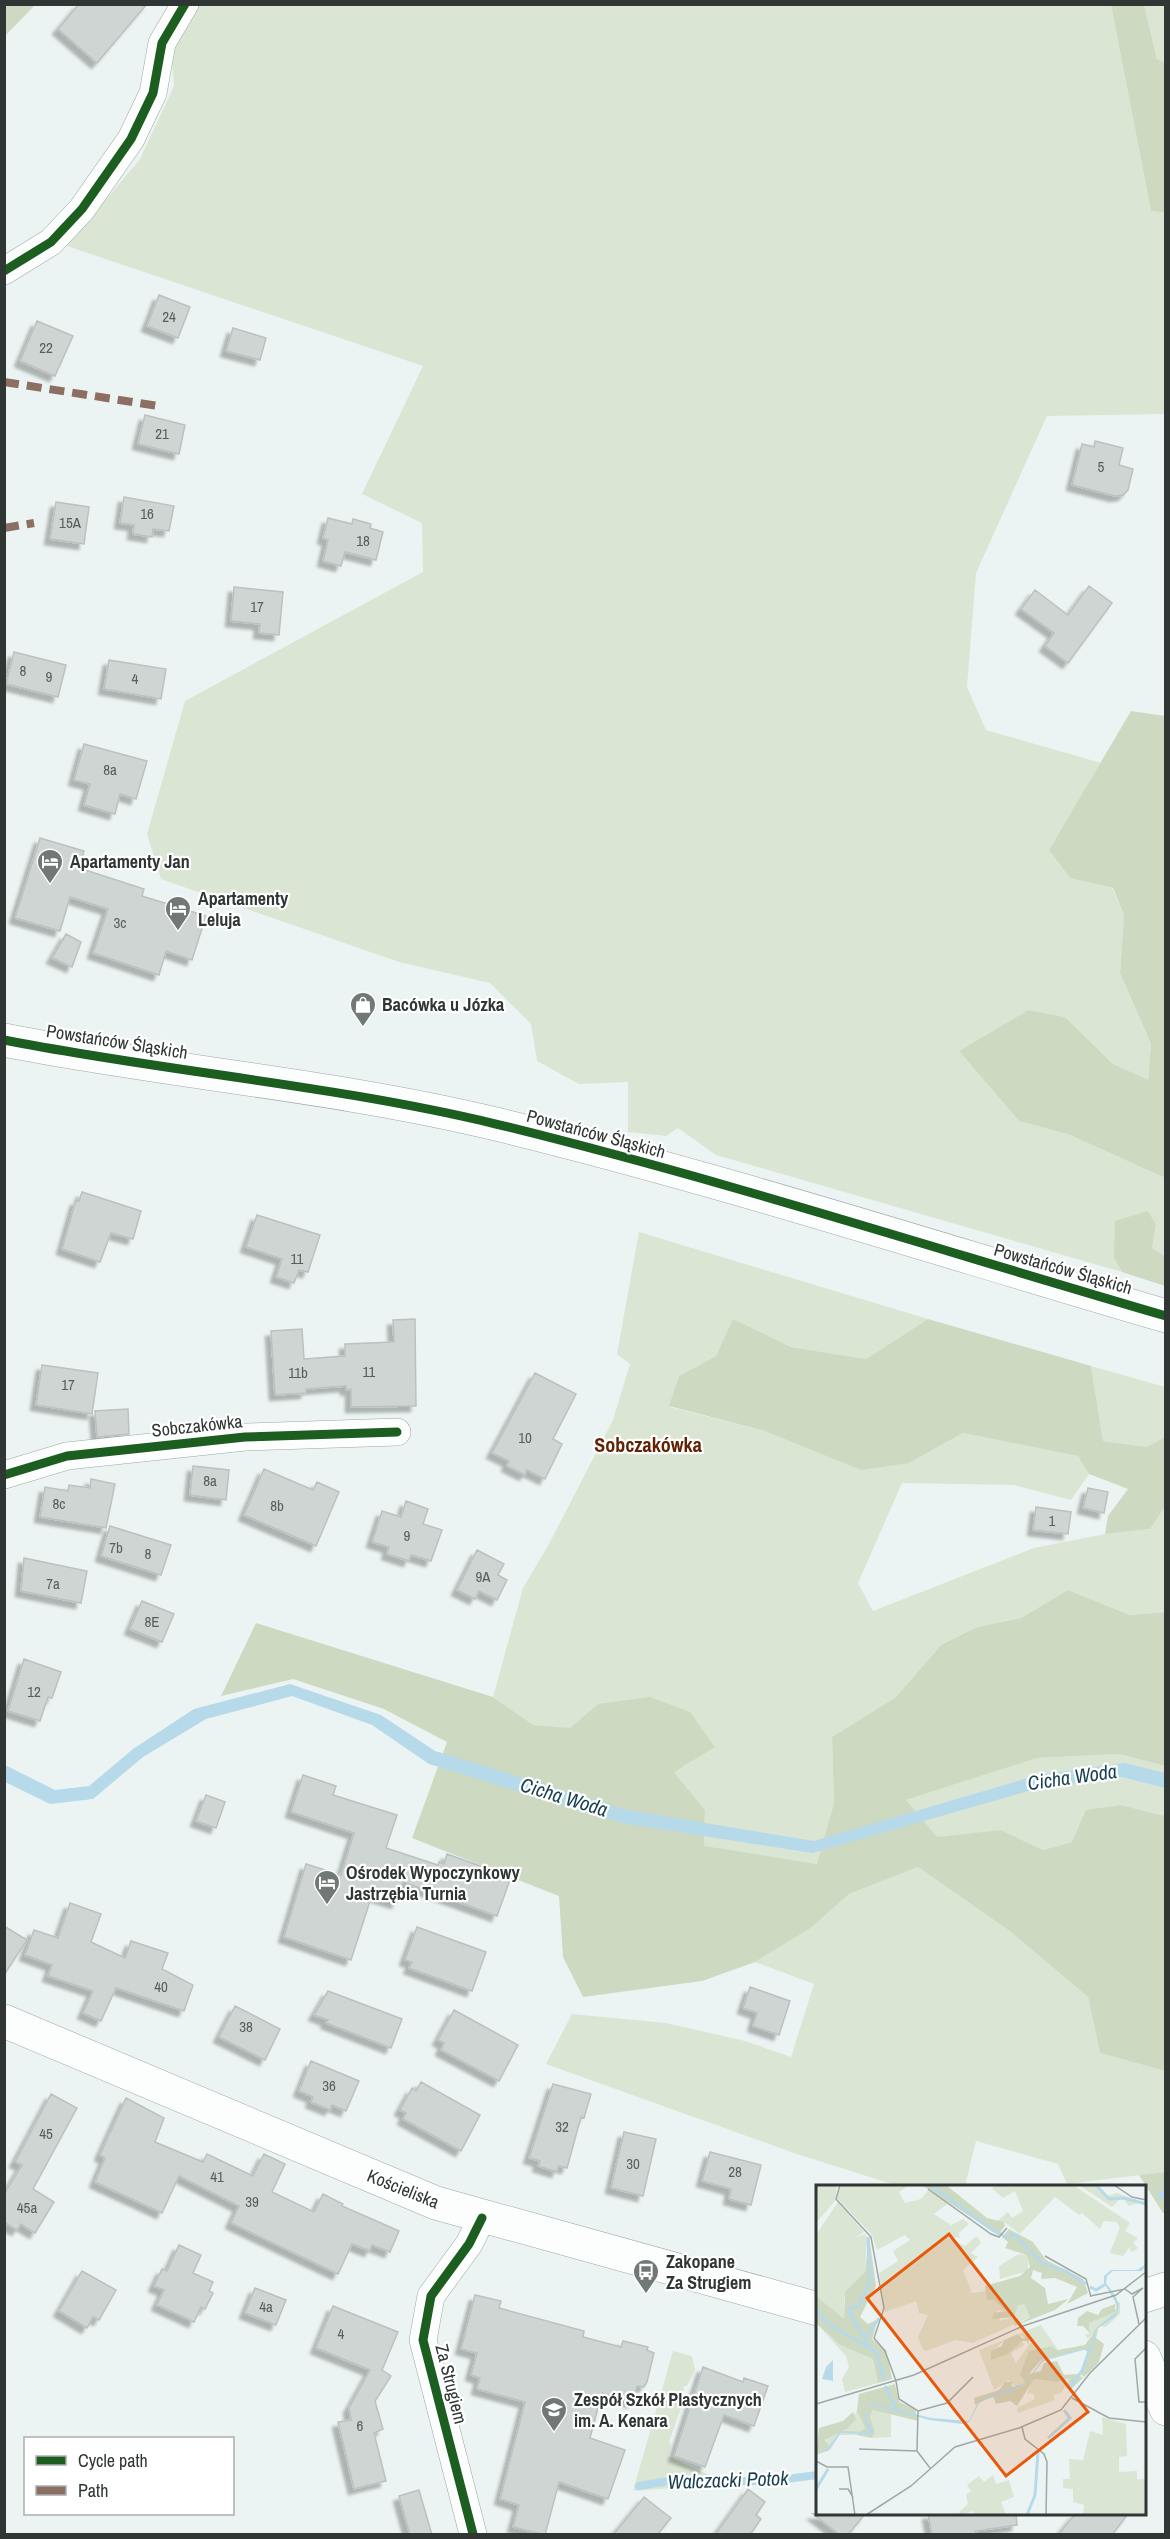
<svg xmlns="http://www.w3.org/2000/svg" width="1170" height="2539" viewBox="0 0 1170 2539" font-family="'Archivo Narrow',sans-serif">
  <defs>
    <filter id="shadow"><feDropShadow dx="-5.5" dy="5.5" stdDeviation="1.5" flood-color="#0004"/></filter>
  </defs>
  <rect width="100%" height="100%" fill="#ebf4f2"/>
  <path fill="#dbe5d3" d="M 197,5 L 1111,5 L 1151,211 L 1165,213 L 1165,414 L 1047,416 L 976,573 L 967,687 L 986,730 L 1101,763 L 1049,850 L 1070,878 L 1112,888 L 1124,915 L 1120,973 L 1151,1044 L 1148,1081 L 1113,1064 L 1065,1017 L 1028,1010 L 959,1051 L 1019,1121 L 1070,1135 L 1165,1178 L 1165,1256 L 1152,1248 L 1156,1225 L 1114,1258 L 1122,1272 L 716,1155 L 678,1128 L 666,1136 L 628,1132 L 628,1082 L 579,1084 L 537,1061 L 531,1024 L 490,983 L 399,962 L 161,879 L 147,834 L 185,701 L 423,572 L 422,523 L 362,494 L 423,366 L 67,246 L 140,159 L 174,86 L 171,50 Z
    M 1144,5 L 1165,5 L 1165,62 L 1157,59 Z
    M 639,1232 L 928,1319 L 866,1359 L 791,1347 L 733,1320 L 716,1356 L 679,1376 L 670,1407 L 765,1431 L 909,1463 L 963,1433 L 1079,1456 L 1089,1474 L 1071,1500 L 1014,1485 L 902,1483 L 858,1583 L 873,1611 L 1034,1548 L 1105,1534 L 1150,1529 L 1165,1507 L 1165,1612 L 1130,1615 L 1068,1590 L 1021,1618 L 977,1627 L 941,1645 L 896,1697 L 832,1737 L 834,1803 L 818,1864 L 704,1847 L 705,1810 L 674,1772 L 598,1704 L 570,1729 L 532,1725 L 493,1697 L 523,1588 L 549,1544 L 613,1420 L 630,1364 L 617,1354 Z
    M 1091,1366 L 1165,1387 L 1165,1437 L 1147,1447 L 1103,1441 Z
    M 1119,1754 L 1165,1766 L 1165,1816 L 1121,1805 L 1072,1842 L 1043,1850 L 1001,1830 L 937,1838 L 906,1800 L 1036,1758 Z
    M 918,1867 L 1011,1932 L 1088,1997 L 1100,2053 L 1165,2071 L 1165,2172 L 1067,2184 L 1058,2164 L 976,2141 L 965,2186 L 898,2186 L 797,2154 L 546,2064 L 572,2014 L 666,2023 L 745,2041 L 791,2057 L 814,1984 L 755,1962 L 811,1928 L 849,1894 Z
    M 673,2351 L 692,2356 L 695,2370 L 687,2386 L 684,2386 L 683,2396 L 677,2404 L 681,2408 L 669,2442 L 671,2445 L 668,2456 L 699,2471 L 737,2483 L 633,2491 Z"/>
  <path fill="#ced9c1" d="M 5,4 L 35,5 L 5,36 L 4,5 Z
    M 1111,5 L 1144,5 L 1157,59 L 1165,62 L 1165,213 L 1151,211 Z
    M 1131,711 L 1165,716 L 1165,1178 L 1070,1135 L 1019,1121 L 959,1051 L 1028,1010 L 1065,1017 L 1113,1064 L 1148,1080 L 1151,1044 L 1120,973 L 1124,915 L 1113,888 L 1070,878 L 1049,850 Z
    M 1148,1211 L 1156,1225 L 1152,1248 L 1165,1256 L 1165,1286 L 1122,1272 L 1114,1258 L 1115,1221 Z
    M 733,1319 L 791,1347 L 866,1359 L 928,1319 L 1091,1366 L 1103,1441 L 1147,1447 L 1165,1437 L 1165,1507 L 1150,1529 L 1105,1534 L 1108,1516 L 1128,1489 L 1089,1474 L 1078,1456 L 963,1433 L 909,1463 L 861,1470 L 765,1431 L 669,1406 L 679,1376 L 716,1356 Z
    M 1068,1590 L 1130,1615 L 1165,1612 L 1165,1766 L 1119,1754 L 1037,1758 L 906,1800 L 937,1837 L 1001,1830 L 1043,1850 L 1072,1842 L 1086,1810 L 1121,1805 L 1165,1816 L 1165,2071 L 1100,2053 L 1088,1997 L 1011,1932 L 918,1867 L 849,1894 L 811,1928 L 755,1962 L 702,1981 L 583,1997 L 563,1957 L 559,1896 L 412,1838 L 447,1742 L 384,1709 L 293,1679 L 221,1696 L 256,1623 L 493,1697 L 533,1725 L 570,1728 L 598,1704 L 650,1697 L 690,1712 L 715,1747 L 674,1772 L 705,1810 L 704,1846 L 817,1864 L 834,1803 L 832,1737 L 896,1697 L 941,1645 L 977,1627 L 1021,1618 Z
    M 1165,2172 L 1165,2213 L 1163,2213 L 1139,2175 Z"/>
  <path fill="#b6daea" d="M 290,1684 L 381,1715 L 435,1751 L 627,1810 L 814,1841 L 1038,1775 L 1125,1763 L 1165,1773 L 1165,1788 L 1122,1777 L 1039,1788 L 812,1853 L 622,1823 L 429,1764 L 372,1725 L 292,1696 L 206,1719 L 143,1757 L 93,1799 L 50,1804 L 5,1782 L 5,1765 L 55,1790 L 89,1786 L 133,1749 L 194,1709 Z"/>
  <g fill="none" stroke-linecap="round" stroke-linejoin="round">
    <path stroke="#b6daea" stroke-width="8" d="M 1162,2195 L 1166,2194
      M 639,2486 L 668,2481 L 770,2481 L 818,2475"/>
  </g>
  <path fill="#cfd5d3" stroke="#bcc1bf" stroke-width="1.5" filter="url(#shadow)" d="M 79,4 L 147,4 L 97,63 L 58,29 Z
    M 159,295 L 190,307 L 178,338 L 147,326 Z
    M 37,321 L 73,336 L 55,376 L 20,361 Z
    M 233,328 L 266,338 L 260,360 L 226,351 Z
    M 145,415 L 185,425 L 179,454 L 138,444 Z
    M 1095,441 L 1123,448 L 1119,465 L 1133,469 L 1128,490 L 1123,495 L 1115,496 L 1072,485 L 1082,444 L 1094,447 Z
    M 124,497 L 174,506 L 169,531 L 153,529 L 152,537 L 133,534 L 134,525 L 120,523 Z
    M 56,502 L 89,507 L 84,544 L 50,539 Z
    M 328,518 L 352,524 L 353,519 L 371,524 L 370,528 L 383,532 L 376,560 L 345,552 L 341,566 L 323,561 L 328,540 L 323,538 Z
    M 1089,586 L 1112,603 L 1068,663 L 1045,646 L 1054,633 L 1021,609 L 1035,590 L 1068,615 Z
    M 234,587 L 283,592 L 279,635 L 259,633 L 260,624 L 231,621 Z
    M 14,652 L 66,665 L 58,697 L 6,684 Z
    M 109,660 L 166,669 L 161,699 L 104,689 Z
    M 84,744 L 147,761 L 136,799 L 120,794 L 115,814 L 84,805 L 90,784 L 74,780 Z
    M 40,838 L 84,851 L 79,868 L 144,889 L 142,896 L 206,916 L 192,960 L 166,951 L 159,975 L 93,953 L 108,909 L 70,897 L 60,931 L 15,918 Z
    M 66,934 L 81,942 L 72,967 L 52,958 Z
    M 82,1192 L 141,1211 L 133,1239 L 111,1233 L 100,1262 L 62,1249 L 76,1200 L 79,1201 Z
    M 257,1215 L 320,1235 L 308,1272 L 299,1270 L 294,1283 L 276,1277 L 282,1259 L 246,1247 Z
    M 415,1319 L 416,1406 L 351,1407 L 351,1389 L 346,1390 L 346,1386 L 306,1389 L 306,1393 L 275,1395 L 271,1331 L 302,1329 L 304,1359 L 345,1356 L 345,1344 L 394,1342 L 393,1320 Z
    M 42,1365 L 98,1373 L 92,1414 L 36,1405 Z
    M 535,1373 L 576,1394 L 553,1439 L 562,1444 L 545,1479 L 527,1470 L 525,1475 L 507,1466 L 509,1461 L 492,1453 Z
    M 128,1409 L 129,1434 L 97,1437 L 95,1411 Z
    M 193,1466 L 229,1470 L 226,1500 L 190,1495 Z
    M 264,1469 L 313,1490 L 317,1482 L 339,1492 L 316,1546 L 244,1515 Z
    M 91,1479 L 115,1484 L 106,1528 L 40,1517 L 45,1487 L 68,1491 L 69,1485 L 90,1488 Z
    M 1088,1488 L 1108,1492 L 1104,1513 L 1083,1508 Z
    M 406,1501 L 428,1509 L 423,1524 L 442,1530 L 431,1561 L 411,1555 L 409,1561 L 387,1554 L 389,1547 L 372,1542 L 382,1511 L 401,1517 Z
    M 1036,1507 L 1071,1512 L 1068,1534 L 1033,1530 Z
    M 110,1526 L 171,1545 L 161,1575 L 101,1556 Z
    M 477,1550 L 504,1564 L 498,1575 L 507,1580 L 497,1600 L 479,1591 L 475,1599 L 457,1590 Z
    M 24,1558 L 87,1571 L 81,1603 L 21,1591 Z
    M 142,1601 L 174,1614 L 162,1642 L 130,1629 Z
    M 24,1659 L 61,1672 L 52,1698 L 48,1697 L 40,1721 L 8,1711 Z
    M 303,1775 L 336,1786 L 333,1795 L 397,1815 L 386,1848 L 438,1865 L 439,1862 L 444,1864 L 447,1854 L 511,1877 L 497,1916 L 403,1882 L 397,1903 L 372,1895 L 351,1960 L 284,1937 L 306,1864 L 341,1875 L 354,1833 L 291,1812 Z
    M 206,1795 L 225,1802 L 216,1828 L 196,1821 Z
    M 70,1903 L 101,1914 L 91,1942 L 125,1958 L 131,1941 L 168,1953 L 162,1969 L 193,1985 L 184,2011 L 116,1988 L 101,2021 L 83,2013 L 93,1991 L 48,1976 L 52,1965 L 25,1955 L 34,1930 L 58,1938 Z
    M 4,1926 L 27,1940 L 4,1975 Z
    M 417,1927 L 486,1952 L 472,1991 L 409,1968 L 412,1962 L 405,1960 Z
    M 750,1987 L 790,2001 L 779,2035 L 753,2026 L 757,2013 L 743,2008 Z
    M 328,1991 L 402,2019 L 391,2048 L 326,2023 L 328,2020 L 314,2015 Z
    M 235,2006 L 280,2029 L 265,2060 L 219,2037 Z
    M 454,2010 L 518,2045 L 499,2081 L 441,2050 L 444,2043 L 438,2040 Z
    M 311,2061 L 359,2081 L 346,2111 L 332,2105 L 330,2110 L 311,2102 L 313,2097 L 299,2091 Z
    M 421,2082 L 480,2115 L 461,2151 L 403,2119 L 406,2113 L 400,2110 L 412,2088 L 416,2091 Z
    M 553,2084 L 591,2094 L 584,2118 L 581,2117 L 567,2168 L 559,2166 L 557,2172 L 538,2166 L 540,2161 L 529,2158 Z
    M 51,2094 L 77,2108 L 33,2189 L 54,2202 L 35,2233 L 21,2224 L 17,2230 L 4,2222 L 4,2194 L 22,2165 L 15,2162 Z
    M 126,2098 L 164,2118 L 155,2142 L 203,2162 L 207,2154 L 253,2176 L 264,2154 L 285,2164 L 272,2192 L 314,2212 L 323,2194 L 343,2204 L 342,2206 L 399,2231 L 390,2252 L 372,2245 L 370,2251 L 352,2244 L 338,2274 L 231,2223 L 239,2206 L 179,2176 L 162,2213 L 95,2182 L 105,2158 L 100,2155 Z
    M 624,2132 L 656,2139 L 643,2196 L 611,2188 Z
    M 710,2152 L 761,2165 L 751,2205 L 729,2199 L 731,2189 L 702,2181 Z
    M 179,2245 L 201,2255 L 193,2273 L 213,2282 L 209,2291 L 213,2293 L 205,2309 L 201,2307 L 194,2322 L 157,2305 L 164,2290 L 154,2286 L 162,2269 L 167,2271 Z
    M 82,2271 L 116,2290 L 99,2320 L 93,2317 L 87,2328 L 59,2311 Z
    M 255,2288 L 286,2300 L 276,2325 L 245,2313 Z
    M 475,2295 L 501,2301 L 499,2308 L 584,2331 L 583,2337 L 621,2347 L 623,2341 L 648,2347 L 647,2350 L 654,2353 L 647,2382 L 644,2387 L 637,2386 L 633,2402 L 602,2393 L 590,2438 L 625,2450 L 608,2499 L 559,2482 L 545,2535 L 513,2527 L 519,2505 L 500,2499 L 525,2402 L 477,2389 L 480,2378 L 471,2375 L 477,2353 L 461,2349 Z
    M 333,2306 L 398,2332 L 382,2370 L 391,2376 L 375,2401 L 383,2429 L 374,2433 L 386,2481 L 354,2489 L 338,2422 L 351,2420 L 349,2408 L 370,2370 L 316,2348 Z
    M 703,2367 L 743,2382 L 744,2378 L 768,2386 L 754,2426 L 724,2415 L 705,2467 L 674,2456 Z
    M 748,2489 L 765,2502 L 756,2515 L 761,2519 L 750,2535 L 715,2535 Z
    M 419,2490 L 432,2535 L 410,2535 L 399,2496 Z
    M 644,2497 L 671,2518 L 657,2535 L 613,2535 Z
    M 813,2514 L 865,2514 L 848,2535 L 840,2535 Z
    M 928,2514 L 1016,2514 L 1017,2525 L 975,2531 L 976,2535 L 932,2535 Z
    M 1075,2514 L 1128,2514 L 1112,2535 L 1058,2535 Z"/>
  <g fill="none" stroke-linecap="round" stroke-linejoin="round">
    <defs>
      <path id="minor" d="M 4,271 L 51,242 L 82,209 L 131,139 L 153,93 L 162,43 L 185,4
        M 4,1475 L 67,1456 L 245,1437 L 397,1432
        M 473,2534 L 423,2340 L 431,2296 L 469,2244 L 482,2218"/>
      <path id="tertiary" d="M 4,1040 C 167,1072 334,1085 496,1124 C 721,1179 943,1251 1166,1316
        M 1144,2357 L 1166,2409"/>
      <path id="secondary" d="M 4,2021 L 436,2203 L 818,2309
        M 1144,2296 L 1166,2289"/>
    </defs>
    <use href="#minor" stroke="#a0a6a5" stroke-width="28"/>
    <use href="#tertiary" stroke="#a0a6a5" stroke-width="34"/>
    <use href="#secondary" stroke="#a0a6a5" stroke-width="34"/>
    <use href="#minor" stroke="#fcfdfd" stroke-width="27"/>
    <use href="#tertiary" stroke="#fcfdfd" stroke-width="33"/>
    <use href="#secondary" stroke="#fcfdfd" stroke-width="33"/>
    <path stroke="#8d6e63" stroke-width="8" stroke-dasharray="15 8" stroke-linecap="butt" d="M 4,382 L 158,406
      M 4,528 L 34,523"/>
    <defs>
      <path id="cycleway" d="M 4,271 L 51,242 L 82,209 L 131,139 L 153,93 L 162,43 L 185,4
        M 4,1040 C 167,1072 334,1085 496,1124 C 721,1179 943,1251 1166,1316
        M 4,1475 L 67,1456 L 245,1437 L 397,1432
        M 473,2534 L 423,2340 L 431,2296 L 469,2244 L 482,2218"/>
    </defs>
    <use href="#cycleway" stroke="#fff" stroke-width="13"/>
    <use href="#cycleway" stroke="#1b5e20" stroke-width="9"/>
  </g>
  <defs>
    <symbol id="hotel-pin" viewBox="-11 -11 22 30"><path d="M0 17L-7.5 6A9.5 9.5 0 1 1 7.5 6Z" fill="#717876" stroke="#fff"/><path d="M-6-4.5h1.5V1H6V5H4.5V3h-9V5H-6ZM-4 0a1.8 1.8 0 1 1 3.6 0ZM.5 0V-2.5h3Q6-2.5 6 0Z" fill="#fff"/></symbol>
    <symbol id="shop-pin" viewBox="-11 -11 22 30"><path d="M0 17L-7.5 6A9.5 9.5 0 1 1 7.5 6Z" fill="#717876" stroke="#fff"/><path d="M-5-2.5h2.3a2.7 3.5 0 0 1 5.4 0H5L5.5 6h-11ZM-1.5-2.5h3a1.5 2.3 0 0 0-3 0Z" fill="#fff"/></symbol>
    <symbol id="bus-pin" viewBox="-11 -11 22 30"><path d="M0 17L-7.5 6A9.5 9.5 0 1 1 7.5 6Z" fill="#717876" stroke="#fff"/><path d="M-5-6H5V4H4V6H2V4H-2V6H-4V4H-5ZM-3.5-4V0h7V-4ZM-3.5 1.2v1.5H-2V1.2ZM2 1.2v1.5H3.5V1.2Z" fill="#fff"/></symbol>
    <symbol id="school-pin" viewBox="-11 -11 22 30"><path d="M0 17L-7.5 6A9.5 9.5 0 1 1 7.5 6Z" fill="#717876" stroke="#fff"/><path d="M0-5L7-2L0 1L-7-2ZM-4 1L0 2.5L4 1V4Q0 6-4 4Z" fill="#fff"/></symbol>
  </defs>
  <g fill-rule="evenodd">
    <use href="#hotel-pin" x="35" y="847" width="30" height="40"/>
    <use href="#hotel-pin" x="163" y="894" width="30" height="40"/>
    <use href="#shop-pin" x="348" y="990" width="30" height="40"/>
    <use href="#hotel-pin" x="312" y="1868" width="30" height="40"/>
    <use href="#bus-pin" x="631" y="2257" width="30" height="40"/>
    <use href="#school-pin" x="539" y="2395" width="30" height="40"/>
  </g>
  <g text-anchor="middle" stroke-width="4.5" stroke-linejoin="round" paint-order="stroke">
    <g font-size="15" fill="#575e5c">
      <text x="169" y="322">24</text>
      <text x="46" y="353">22</text>
      <text x="162" y="439">21</text>
      <text x="1101" y="472">5</text>
      <text x="147" y="519">16</text>
      <text x="70" y="528">15A</text>
      <text x="363" y="546">18</text>
      <text x="257" y="612">17</text>
      <text x="23" y="676">8</text>
      <text x="49" y="682">9</text>
      <text x="135" y="684">4</text>
      <text x="110" y="775">8a</text>
      <text x="120" y="928">3c</text>
      <text x="297" y="1264">11</text>
      <text x="369" y="1377">11</text>
      <text x="298" y="1378">11b</text>
      <text x="68" y="1390">17</text>
      <text x="525" y="1443">10</text>
      <text x="210" y="1486">8a</text>
      <text x="59" y="1509">8c</text>
      <text x="277" y="1511">8b</text>
      <text x="1052" y="1526">1</text>
      <text x="407" y="1541">9</text>
      <text x="116" y="1553">7b</text>
      <text x="148" y="1559">8</text>
      <text x="483" y="1582">9A</text>
      <text x="53" y="1589">7a</text>
      <text x="152" y="1627">8E</text>
      <text x="34" y="1697">12</text>
      <text x="161" y="1992">40</text>
      <text x="246" y="2032">38</text>
      <text x="329" y="2091">36</text>
      <text x="562" y="2132">32</text>
      <text x="46" y="2139">45</text>
      <text x="633" y="2169">30</text>
      <text x="735" y="2177">28</text>
      <text x="217" y="2182">41</text>
      <text x="252" y="2207">39</text>
      <text x="27" y="2213">45a</text>
      <text x="266" y="2312">4a</text>
      <text x="341" y="2339">4</text>
      <text x="360" y="2431">6</text>
    </g>
    <g font-size="18" font-weight="bold" fill="#2f3634" stroke="#fff" text-anchor="start">
      <text x="70" y="868">Apartamenty Jan</text>
      <text x="198" y="905">Apartamenty<tspan x="198" dy="21">Leluja</tspan></text>
      <text x="382" y="1011">Bacówka u Józka</text>
      <text x="346" y="1879">Ośrodek Wypoczynkowy<tspan x="346" dy="21">Jastrzębia Turnia</tspan></text>
      <text x="666" y="2268">Zakopane<tspan x="666" dy="21">Za Strugiem</tspan></text>
      <text x="574" y="2406">Zespół Szkół Plastycznych<tspan x="574" dy="21">im. A. Kenara</tspan></text>
    </g>
    <g font-size="18" fill="#2f3634" stroke="#fff">
      <text transform="translate(117 1042) rotate(9)" y="6">Powstańców Śląskich</text>
      <text transform="translate(596 1134) rotate(15)" y="6">Powstańców Śląskich</text>
      <text transform="translate(1063 1269) rotate(16)" y="6">Powstańców Śląskich</text>
      <text transform="translate(197 1426) rotate(-6)" y="6">Sobczakówka</text>
      <text transform="translate(403 2189) rotate(22)" y="6">Kościeliska</text>
      <text transform="translate(451 2384) rotate(76)" y="6">Za Strugiem</text>
    </g>
    <g font-size="20" font-weight="bold" fill="#612204" stroke="#fff">
      <text x="648" y="1452">Sobczakówka</text>
    </g>
    <g font-size="20" font-style="italic" fill="#173f50" stroke="#fff">
      <text transform="translate(1072 1777) rotate(-8)" y="7">Cicha Woda</text>
      <text transform="translate(564 1797) rotate(17)" y="7">Cicha Woda</text>
      <text transform="translate(728 2480) rotate(-2)" y="7">Walczacki Potok</text>
    </g>
  </g>
  <g transform="translate(816 2185)">
    <rect width="330" height="330" fill="#ebf4f2"/>
    <path d="M 0,0 L 21,0 L 19,16 L 0,38 ZM 25,0 L 93,0 L 83,7 L 89,18 L 105,14 L 113,4 L 134,17 L 118,29 L 135,40 L 147,34 L 153,39 L 143,48 L 144,53 L 125,50 L 149,61 L 161,51 L 165,58 L 155,68 L 162,72 L 147,85 L 156,108 L 170,106 L 171,115 L 177,114 L 189,123 L 190,126 L 181,126 L 184,136 L 197,132 L 202,120 L 208,118 L 214,132 L 157,158 L 139,155 L 110,166 L 107,164 L 102,152 L 112,130 L 103,128 L 100,116 L 69,127 L 63,88 L 82,76 L 77,66 L 94,55 L 89,50 L 61,65 L 56,50 L 21,13 ZM 180,0 L 257,0 L 314,38 L 309,46 L 322,53 L 317,58 L 322,63 L 316,67 L 313,63 L 307,71 L 294,68 L 304,42 L 300,37 L 288,36 L 284,44 L 266,28 L 263,30 L 239,12 L 204,49 L 188,37 L 180,37 L 192,27 L 196,33 L 207,26 L 199,6 L 187,13 L 176,3 ZM 263,0 L 281,0 L 291,11 L 301,8 L 325,17 L 313,21 L 306,12 L 296,22 ZM 22,17 L 48,47 L 39,53 L 49,49 L 51,53 L 49,87 L 28,113 L 28,135 L 0,111 L 0,50 ZM 203,69 L 212,70 L 212,86 L 184,94 L 183,81 ZM 304,117 L 304,129 L 290,142 L 283,141 L 272,154 L 269,150 L 274,148 L 273,138 L 300,124 L 299,119 ZM 0,138 L 24,160 L 57,174 L 62,198 L 29,207 L 26,194 L 33,182 L 30,171 ZM 225,140 L 242,165 L 233,161 L 213,166 L 204,189 L 210,199 L 201,204 L 193,195 L 178,205 L 163,165 L 188,155 L 175,169 L 175,175 L 206,156 L 208,160 L 195,168 L 200,178 L 215,157 L 202,149 ZM 255,193 L 245,208 L 237,210 L 239,215 L 202,228 L 201,223 L 219,214 L 217,208 L 211,209 L 217,194 L 240,197 ZM 41,225 L 45,227 L 49,245 L 41,250 L 23,250 L 15,264 L 9,261 L 12,252 L 32,243 ZM 57,225 L 75,229 L 75,252 L 56,253 L 59,248 L 54,231 ZM 286,232 L 310,239 L 311,271 L 303,272 L 303,287 L 321,286 L 321,294 L 330,294 L 330,330 L 267,330 L 268,320 L 257,317 L 257,304 L 247,303 L 247,294 L 254,294 L 253,274 L 267,275 L 274,246 L 287,250 ZM 177,290 L 180,299 L 193,295 L 198,312 L 185,317 L 190,330 L 159,330 L 157,326 L 145,330 L 143,327 L 152,319 L 150,310 L 155,306 L 151,300 L 163,291 L 168,297 Z" fill="#dbe5d3"/>
    <path d="M 106,0 L 130,0 L 171,33 L 188,37 L 189,41 L 182,50 ZM 193,44 L 217,57 L 230,75 L 267,94 L 272,108 L 251,119 L 261,102 L 239,93 L 225,94 L 226,88 L 217,85 L 215,93 L 229,103 L 232,119 L 252,114 L 250,116 L 239,125 L 199,141 L 198,135 L 206,137 L 214,132 L 208,119 L 202,120 L 198,132 L 176,134 L 178,128 L 190,126 L 178,115 L 171,115 L 169,101 L 204,91 L 214,82 L 211,70 L 189,63 L 192,57 L 186,52 ZM 53,51 L 60,101 L 44,132 L 52,139 L 62,134 L 56,154 L 70,165 L 76,194 L 62,198 L 57,174 L 24,160 L 0,138 L 0,111 L 28,134 L 29,107 L 49,87 ZM 299,119 L 299,127 L 273,138 L 274,148 L 267,141 L 261,141 L 262,133 L 271,126 L 282,130 L 286,124 ZM 283,140 L 280,153 L 288,159 L 283,177 L 268,192 L 265,189 L 274,168 L 267,164 L 225,175 L 213,189 L 225,186 L 228,178 L 241,176 L 248,190 L 261,189 L 267,193 L 254,205 L 250,203 L 254,193 L 240,197 L 218,194 L 201,221 L 194,216 L 180,219 L 177,211 L 159,220 L 158,213 L 183,205 L 189,197 L 197,197 L 195,200 L 201,204 L 210,199 L 204,189 L 213,166 L 234,161 L 242,165 L 269,160 ZM 214,148 L 212,160 L 211,156 L 206,156 L 192,169 L 175,175 L 175,166 L 186,161 L 188,155 L 202,149 L 207,154 ZM 79,199 L 83,217 L 99,224 L 102,236 L 57,225 L 54,231 L 59,248 L 56,253 L 41,250 L 49,243 L 41,225 L 43,209 ZM 37,227 L 40,234 L 32,243 L 9,255 L 15,264 L 0,270 L 3,243 L 27,236 Z" fill="#ced9c1"/>
    <path d="M 330,79 L 326,86 L 297,86 L 291,91 L 290,98 L 300,112 L 303,119 L 302,127 L 299,132 L 279,145 L 278,162 L 227,176 L 209,199 L 194,207 L 164,216 L 153,237 L 146,239 L 114,235 L 55,220 L 50,233 L 57,245 L 56,249 L 25,248 L 12,266 L 0,269 L 11,264 L 24,246 L 53,247 L 48,232 L 55,218 L 115,233 L 153,236 L 163,215 L 209,198 L 226,175 L 276,161 L 278,145 L 300,127 L 301,120 L 288,98 L 288,91 L 295,85 L 321,85 ZM 17,175 L 17,196 L 6,194 L 10,182 Z" fill="#b6daea"/>
    <path fill="none" stroke="#b6daea" stroke-width="3" d="M 115,0 L 175,44 L 190,52 L 199,50 L 226,78 L 250,86 L 270,99M 280,0 L 293,14 L 308,13 L 330,19M 52,52 L 54,97 L 43,120 L 32,125 L 54,163M 274,102 L 280,105 L 290,99M 0,124 L 11,138 L 60,167 L 69,196M 50,152 L 63,133M 69,201 L 81,226M 253,203 L 266,186 L 274,163M 232,253 L 254,233 L 248,225M 0,304 L 12,284M 211,330 L 219,310 L 222,267"/>
    <path fill="none" stroke="#a0a8a6" stroke-width="1.5" d="M 24,0 L 20,14 L 55,52 L 68,123 L 58,153 L 69,166 L 80,196M 298,0 L 316,12 L 330,15M 112,4 L 175,49 L 183,52 L 191,43M 229,71 L 270,94 L 275,112M 274,111 L 309,104 L 316,109 L 327,103 L 317,112 L 323,139M 330,163 L 319,174 L 323,217 L 330,217M 80,196 L 83,214 L 102,226 L 131,218 L 157,192M 256,213 L 293,233 L 330,237M 0,219 L 98,190 L 207,141 L 300,110 L 330,87M 102,226 L 101,266 L 114,283M 206,242 L 209,254 L 228,269 L 231,277 L 230,330M 43,264 L 101,266M 0,276 L 11,282 L 32,282 L 39,330M 23,304 L 32,304 L 37,312M 50,330 L 95,301 L 139,262 L 203,243 L 245,225 L 274,188 L 330,133"/>
    <path fill="#e8590c" fill-opacity="0.15" stroke="#e8590c" stroke-width="3" d="M 133,49 L 272,227 L 190,291 L 51,113 Z"/>
    <rect width="330" height="330" fill="none" stroke="#2f3634" stroke-width="3"/>
  </g>
  <rect width="1170" height="2539" fill="none" stroke="#2f3634" stroke-width="12"/>
  <rect x="24" y="2437" width="210" height="78" fill="#ffffff" stroke="#acafae" stroke-width="1.5"/>
  <rect x="36" y="2456" width="30" height="9" fill="#1b5e20" stroke="#acafae" stroke-width="1.5"/>
  <text x="78" y="2467" font-size="18" fill="#2f3634">Cycle path</text>
  <rect x="36" y="2486" width="30" height="9" fill="#8d6e63" stroke="#acafae" stroke-width="1.5"/>
  <text x="78" y="2497" font-size="18" fill="#2f3634">Path</text>
</svg>
